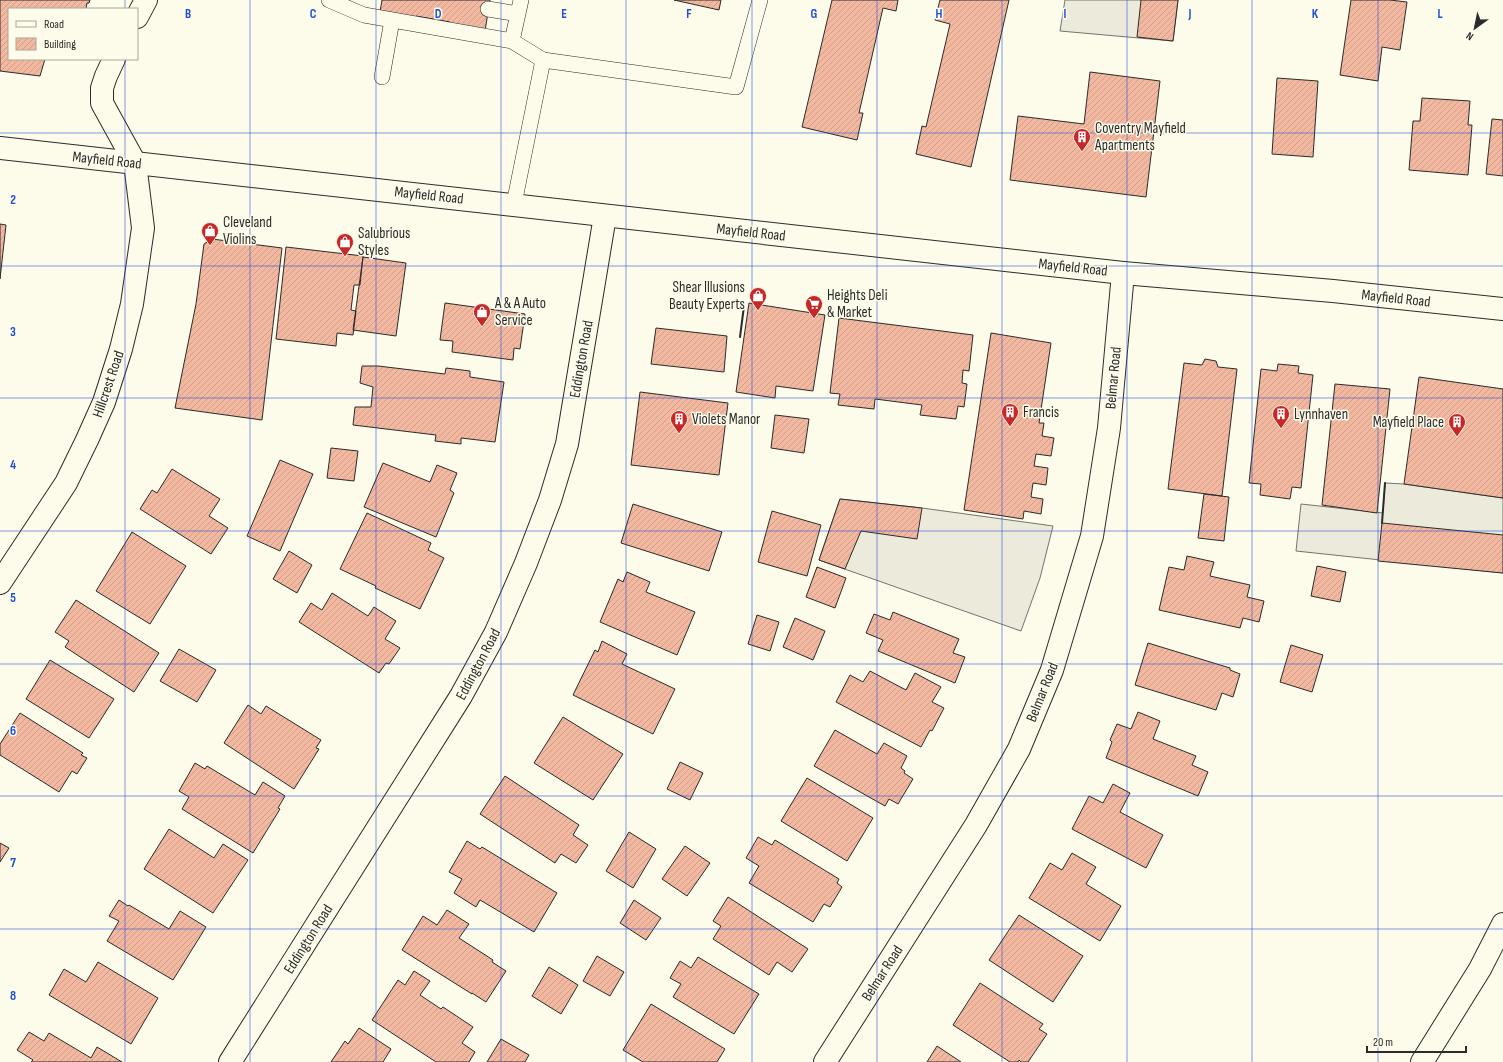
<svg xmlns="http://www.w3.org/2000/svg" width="1503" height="1062" viewBox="0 0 1503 1062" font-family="'Sofia Sans Condensed',sans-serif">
  <defs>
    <pattern id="building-hatch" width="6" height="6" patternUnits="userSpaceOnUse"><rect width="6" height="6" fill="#f2b8a0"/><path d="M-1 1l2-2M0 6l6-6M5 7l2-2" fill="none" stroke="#d09e8a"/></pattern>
  </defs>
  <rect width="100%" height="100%" fill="#fdfbea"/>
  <path fill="#eceadb" stroke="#74746e" d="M 1065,0 L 1178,0 L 1173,41 L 1060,31 Z
    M 1385,483 L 1404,484 L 1503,498 L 1503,573 L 1296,551 L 1301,504 L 1383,513 Z
    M 840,499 L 922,508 L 1053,526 L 1040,578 L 1021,631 L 819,560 Z"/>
  <path fill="url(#building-hatch)" stroke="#2b2b2b" d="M 0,0 L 90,0 L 89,3 L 87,3 L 86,9 L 9,9 L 9,59 L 45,59 L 40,76 L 0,71 Z
    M 382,0 L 490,0 L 485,31 L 449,25 L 450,22 L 416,16 L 415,19 L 380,12 Z
    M 674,0 L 721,0 L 719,10 Z
    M 832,0 L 898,0 L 896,11 L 883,8 L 859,113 L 863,113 L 857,140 L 802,127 Z
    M 940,0 L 1009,0 L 971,167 L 916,154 L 922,126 L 926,127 L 950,24 L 935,20 Z
    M 1141,0 L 1178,0 L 1173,41 L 1137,37 Z
    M 1351,0 L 1390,0 L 1407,2 L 1400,50 L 1382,47 L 1378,81 L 1340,75 Z
    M 1090,72 L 1160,81 L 1146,197 L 1010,180 L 1018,116 L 1084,124 Z
    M 1277,78 L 1318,81 L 1313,157 L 1272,154 Z
    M 1422,98 L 1470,101 L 1468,125 L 1472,125 L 1468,175 L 1409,170 L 1413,121 L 1420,121 Z
    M 1492,119 L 1503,120 L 1503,176 L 1486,174 Z
    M 0,224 L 6,225 L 0,279 Z
    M 212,239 L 282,248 L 262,420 L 175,408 L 196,304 L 204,244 Z
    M 286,247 L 363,256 L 360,285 L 354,285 L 351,310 L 356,311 L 353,335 L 337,333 L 336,346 L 276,339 Z
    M 363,257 L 406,263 L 396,336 L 353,330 Z
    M 445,303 L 525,314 L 520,349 L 514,348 L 513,360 L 452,352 L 453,341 L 440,340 Z
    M 749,303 L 825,315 L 813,391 L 776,386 L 775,398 L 736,392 Z
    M 839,318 L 973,335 L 969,371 L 963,370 L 962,383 L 967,384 L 964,407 L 958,406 L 956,419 L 920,415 L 922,405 L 875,399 L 874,409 L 838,405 L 840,394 L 830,393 Z
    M 656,328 L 727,336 L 724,372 L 651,364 Z
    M 991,333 L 1051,343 L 1039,423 L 1044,423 L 1042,436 L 1054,438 L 1051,456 L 1036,454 L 1034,466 L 1048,468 L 1046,485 L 1033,483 L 1031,497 L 1043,499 L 1041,514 L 1024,511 L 1023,519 L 964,510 Z
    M 1205,359 L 1216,361 L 1218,367 L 1237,369 L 1222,496 L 1168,489 L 1184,363 L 1202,365 Z
    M 1278,364 L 1299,366 L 1298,373 L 1313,375 L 1301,488 L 1292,487 L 1290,499 L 1260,495 L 1261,484 L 1249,483 L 1261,369 L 1277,371 Z
    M 362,366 L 378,366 L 445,374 L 446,368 L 470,371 L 470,377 L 504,382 L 495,442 L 461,438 L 461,444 L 435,441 L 436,435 L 353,425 L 355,407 L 371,407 L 373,387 L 360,383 Z
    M 1419,377 L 1503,389 L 1503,498 L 1404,484 Z
    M 1335,384 L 1390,389 L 1377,513 L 1322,505 Z
    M 640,392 L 728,403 L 719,475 L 631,465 Z
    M 775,415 L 809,419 L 804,453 L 771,448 Z
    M 331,448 L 358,451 L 354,481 L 327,478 Z
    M 280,460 L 313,474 L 280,551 L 247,536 Z
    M 383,463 L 430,482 L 437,465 L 457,473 L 450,490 L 454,493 L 436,537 L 364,507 Z
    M 172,469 L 220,499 L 209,516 L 228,528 L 211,554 L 140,509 L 152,490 L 157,493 Z
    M 1204,494 L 1229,497 L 1224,541 L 1198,538 Z
    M 840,499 L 922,508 L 917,539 L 861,531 L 845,569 L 819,560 Z
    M 633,504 L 722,532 L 709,571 L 621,543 Z
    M 772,511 L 821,525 L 807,576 L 758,562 Z
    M 367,513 L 431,543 L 428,550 L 444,558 L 420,609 L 375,588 L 376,586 L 340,569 Z
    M 1382,523 L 1503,535 L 1503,573 L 1378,561 Z
    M 132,532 L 186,566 L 150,624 L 96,591 Z
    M 289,551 L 312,565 L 297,593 L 273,579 Z
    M 1187,556 L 1214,562 L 1210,576 L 1250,585 L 1247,597 L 1264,601 L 1259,622 L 1243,618 L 1240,628 L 1159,610 L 1169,567 L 1184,570 Z
    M 1317,566 L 1346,572 L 1340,602 L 1311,596 Z
    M 817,567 L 846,578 L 835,608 L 806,597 Z
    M 627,572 L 650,582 L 646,592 L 695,612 L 677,655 L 600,622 L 618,579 L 623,582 Z
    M 332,593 L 368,616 L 374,607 L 396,621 L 385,639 L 400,648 L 389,664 L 386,663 L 379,673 L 299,622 L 311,603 L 322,610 Z
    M 76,600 L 159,653 L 134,692 L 65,647 L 69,641 L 55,632 Z
    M 893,612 L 959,639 L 953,653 L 965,657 L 955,683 L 878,651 L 883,640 L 866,633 L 874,614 L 890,620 Z
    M 757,615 L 779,622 L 770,651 L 748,644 Z
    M 795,618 L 825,631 L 813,660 L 783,647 Z
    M 602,641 L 627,654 L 622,664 L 675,689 L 653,734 L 573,695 L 595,650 L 598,652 Z
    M 1148,643 L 1230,668 L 1230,670 L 1240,674 L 1233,697 L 1222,693 L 1216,710 L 1135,685 Z
    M 1291,645 L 1323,655 L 1312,692 L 1280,682 Z
    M 179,649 L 216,670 L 197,702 L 160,681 Z
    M 50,660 L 114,699 L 89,738 L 26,699 Z
    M 870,671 L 906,690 L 915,673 L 941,687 L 932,702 L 944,708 L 932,731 L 930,730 L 921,747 L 836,702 L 850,675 L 863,682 Z
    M 248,705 L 261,714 L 266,706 L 321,740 L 316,748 L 319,749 L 294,789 L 224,743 Z
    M 1138,712 L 1160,721 L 1153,739 L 1196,756 L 1192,765 L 1208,772 L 1198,796 L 1106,758 L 1112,742 L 1110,740 L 1117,724 L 1131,729 Z
    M 20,713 L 83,753 L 81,755 L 87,758 L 77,774 L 72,771 L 59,792 L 0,755 L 0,744 Z
    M 563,717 L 623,754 L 593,800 L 534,763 Z
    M 835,730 L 877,754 L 884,743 L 907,756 L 901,768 L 905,771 L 904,773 L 913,779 L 898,804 L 889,799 L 885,806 L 814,766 Z
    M 680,762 L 703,773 L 690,800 L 667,789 Z
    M 195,763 L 205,769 L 207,766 L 255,795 L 263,782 L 285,796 L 278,808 L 280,809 L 253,853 L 182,809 L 189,797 L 179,791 Z
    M 505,776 L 579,825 L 573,835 L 588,845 L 576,863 L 561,854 L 555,863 L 480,814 Z
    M 807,778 L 873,818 L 847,861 L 781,821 Z
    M 1113,784 L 1130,793 L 1120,812 L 1163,835 L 1146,868 L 1072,829 L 1089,796 L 1103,803 Z
    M 169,829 L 214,858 L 223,844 L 248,860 L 213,913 L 144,869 Z
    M 629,832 L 656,849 L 633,888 L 606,871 Z
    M 758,837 L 772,845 L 775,840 L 839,879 L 837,883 L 842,887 L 830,907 L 824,904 L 813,922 L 749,883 L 759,866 L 746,858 Z
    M 467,841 L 480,849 L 482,847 L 557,893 L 534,932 L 480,900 L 476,907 L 454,893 L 462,879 L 449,872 Z
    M 0,843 L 9,848 L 0,862 Z
    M 685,846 L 710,863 L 687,896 L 662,879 Z
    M 1072,853 L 1096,867 L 1086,884 L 1121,906 L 1100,941 L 1029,898 L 1050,863 L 1062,870 Z
    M 728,897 L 808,949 L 792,972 L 777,962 L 769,975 L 713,939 L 721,926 L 713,921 Z
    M 119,900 L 128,906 L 129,905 L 169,929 L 180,911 L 206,927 L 173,980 L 107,941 L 119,921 L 109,916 Z
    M 634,900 L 661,918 L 646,940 L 620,923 Z
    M 447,910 L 469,924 L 459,938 L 493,960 L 492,962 L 506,971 L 486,1002 L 472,993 L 472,994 L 402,950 L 423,916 L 437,925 Z
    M 1019,915 L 1083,956 L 1053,1002 L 989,960 Z
    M 597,956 L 624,972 L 610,996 L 583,981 Z
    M 698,957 L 759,994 L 734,1034 L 673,997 L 681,984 L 670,978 L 680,961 L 691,968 Z
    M 98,962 L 158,998 L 131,1044 L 49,995 L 64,969 L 86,982 Z
    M 549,967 L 578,985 L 561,1014 L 532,996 Z
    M 414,971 L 430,981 L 420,995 L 441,1009 L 443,1007 L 473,1027 L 462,1043 L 475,1052 L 469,1062 L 436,1062 L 372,1020 L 398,980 L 405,985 Z
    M 980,983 L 1043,1024 L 1039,1029 L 1047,1034 L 1028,1062 L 1021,1062 L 1019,1060 L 1018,1062 L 1010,1062 L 953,1025 Z
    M 651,1004 L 725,1049 L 717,1062 L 643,1062 L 623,1050 Z
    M 359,1028 L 391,1049 L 383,1062 L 331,1062 L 345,1041 L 348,1044 Z
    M 29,1032 L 44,1041 L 49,1033 L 91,1058 L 97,1047 L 122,1062 L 31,1062 L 33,1060 L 17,1050 Z
    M 501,1039 L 529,1055 L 525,1062 L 487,1062 Z
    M 937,1046 L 961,1062 L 927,1062 Z"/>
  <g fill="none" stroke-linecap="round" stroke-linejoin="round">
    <defs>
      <path id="lane" d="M 329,0 L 364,15 L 512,41 L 543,60 L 514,204
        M 488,9 L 518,14
        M 512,41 L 521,0
        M 543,60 L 736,87 L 760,0
        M 382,77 L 392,20"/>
      <path id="street" d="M 137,17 L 146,0
        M 0,583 L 66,483 L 87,440 L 104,402 L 121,349 L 132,304 L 143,228 L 135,163 L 102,103 L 102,88 L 106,76 L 114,59
        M 230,1062 L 461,696 L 496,632 L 526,563 L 550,500 L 567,444 L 605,216
        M 825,1062 L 976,825 L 1019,749 L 1052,670 L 1092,536 L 1109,428 L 1123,273
        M 1422,1062 L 1480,969 L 1503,924"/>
      <path id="primary" d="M 0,148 L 1123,273 L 1333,291 L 1503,309"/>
    </defs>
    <use href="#lane" stroke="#2b2b2b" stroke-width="16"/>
    <use href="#street" stroke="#2b2b2b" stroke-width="24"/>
    <use href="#primary" stroke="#2b2b2b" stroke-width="24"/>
    <use href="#lane" stroke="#fdfbea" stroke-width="15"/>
    <use href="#street" stroke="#fdfbea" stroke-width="22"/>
    <use href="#primary" stroke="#fdfbea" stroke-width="22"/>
    <path stroke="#2b2b2b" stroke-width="2" d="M 740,337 L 744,306
      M 1382,523 L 1385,483"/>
  </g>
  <path fill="none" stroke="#1d4ed8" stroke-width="1" stroke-opacity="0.55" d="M 125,0 L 125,9M 250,0 L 250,1062M 376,0 L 376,1062M 501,0 L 501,1062M 626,0 L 626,1062M 752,0 L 752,1062M 877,0 L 877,1062M 1002,0 L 1002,1062M 1127,0 L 1127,1062M 1252,0 L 1252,1062M 1378,0 L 1378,1062M 125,59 L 125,1062M 0,133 L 1503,133M 0,266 L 1503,266M 0,398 L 1503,398M 0,531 L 1503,531M 0,664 L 1503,664M 0,796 L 1503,796M 0,929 L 1503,929"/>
  <defs>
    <symbol id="building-pin" viewBox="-11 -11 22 30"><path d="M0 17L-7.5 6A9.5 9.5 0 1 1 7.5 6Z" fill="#c62828" stroke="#fdfbea"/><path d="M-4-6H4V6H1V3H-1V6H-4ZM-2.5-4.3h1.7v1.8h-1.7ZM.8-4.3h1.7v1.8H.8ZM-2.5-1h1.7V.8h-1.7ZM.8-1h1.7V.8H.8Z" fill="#fff"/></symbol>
    <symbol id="shop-pin" viewBox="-11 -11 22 30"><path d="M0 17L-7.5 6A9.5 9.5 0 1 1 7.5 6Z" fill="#c62828" stroke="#fdfbea"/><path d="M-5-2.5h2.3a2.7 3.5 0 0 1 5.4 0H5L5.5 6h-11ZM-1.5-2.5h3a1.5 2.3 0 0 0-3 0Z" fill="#fff"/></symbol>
    <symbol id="supermarket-pin" viewBox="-11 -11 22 30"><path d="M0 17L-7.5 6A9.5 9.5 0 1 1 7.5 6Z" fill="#c62828" stroke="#fdfbea"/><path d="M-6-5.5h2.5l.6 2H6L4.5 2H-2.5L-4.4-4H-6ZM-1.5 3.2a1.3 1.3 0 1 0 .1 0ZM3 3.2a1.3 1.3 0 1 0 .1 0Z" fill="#fff"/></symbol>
  </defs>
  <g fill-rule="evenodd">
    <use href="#building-pin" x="1072" y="127" width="20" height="27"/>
    <use href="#shop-pin" x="200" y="221" width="20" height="27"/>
    <use href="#shop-pin" x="335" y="232" width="20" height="27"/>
    <use href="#shop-pin" x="748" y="286" width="20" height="27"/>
    <use href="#supermarket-pin" x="804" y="294" width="20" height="27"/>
    <use href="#shop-pin" x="472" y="302" width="20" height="27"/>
    <use href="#building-pin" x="1000" y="402" width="20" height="27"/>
    <use href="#building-pin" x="1271" y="404" width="20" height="27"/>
    <use href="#building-pin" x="669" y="409" width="20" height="27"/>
    <use href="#building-pin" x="1447" y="412" width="20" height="27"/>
  </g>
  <g text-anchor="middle" stroke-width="3" stroke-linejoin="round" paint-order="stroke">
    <g font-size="15" fill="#2b2b2b" stroke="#fdfbea" text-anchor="start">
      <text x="1095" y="133">Coventry Mayfield<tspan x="1095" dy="17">Apartments</tspan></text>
      <text x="223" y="227">Cleveland<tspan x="223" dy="17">Violins</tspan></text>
      <text x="358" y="238">Salubrious<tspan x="358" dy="17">Styles</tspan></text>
      <text x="745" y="292" text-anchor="end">Shear Illusions<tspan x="745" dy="17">Beauty Experts</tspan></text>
      <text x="827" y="300">Heights Deli<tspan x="827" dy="17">&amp; Market</tspan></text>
      <text x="495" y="308">A &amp; A Auto<tspan x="495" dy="17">Service</tspan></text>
      <text x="1023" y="417">Francis</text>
      <text x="1294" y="419">Lynnhaven</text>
      <text x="692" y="424">Violets Manor</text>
      <text x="1444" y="427" text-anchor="end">Mayfield Place</text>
    </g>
    <g font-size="15" fill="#2b2b2b" stroke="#fdfbea">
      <text transform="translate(107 160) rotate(6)" y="5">Mayfield Road</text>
      <text transform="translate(429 195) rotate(6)" y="5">Mayfield Road</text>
      <text transform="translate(751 232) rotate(6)" y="5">Mayfield Road</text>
      <text transform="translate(1073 267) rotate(6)" y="5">Mayfield Road</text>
      <text transform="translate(1396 298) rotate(6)" y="5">Mayfield Road</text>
      <text transform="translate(581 359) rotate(-80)" y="5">Eddington Road</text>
      <text transform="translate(1113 378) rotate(-85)" y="5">Belmar Road</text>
      <text transform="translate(108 384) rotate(-71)" y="5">Hillcrest Road</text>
      <text transform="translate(478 664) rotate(-62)" y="5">Eddington Road</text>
      <text transform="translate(1042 692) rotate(-68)" y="5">Belmar Road</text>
      <text transform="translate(308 939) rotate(-58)" y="5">Eddington Road</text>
      <text transform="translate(882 973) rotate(-57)" y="5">Belmar Road</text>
    </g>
  </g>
  <g font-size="13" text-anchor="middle" font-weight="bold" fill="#1d4ed8" stroke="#fdfbea" stroke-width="3" stroke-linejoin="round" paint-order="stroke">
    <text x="188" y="18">B</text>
    <text x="313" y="18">C</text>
    <text x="438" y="18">D</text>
    <text x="564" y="18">E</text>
    <text x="689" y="18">F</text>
    <text x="814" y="18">G</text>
    <text x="939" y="18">H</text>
    <text x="1065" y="18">I</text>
    <text x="1190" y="18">J</text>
    <text x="1315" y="18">K</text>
    <text x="1440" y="18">L</text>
    <text x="13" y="204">2</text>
    <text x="13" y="336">3</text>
    <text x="13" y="469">4</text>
    <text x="13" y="602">5</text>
    <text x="13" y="735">6</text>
    <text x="13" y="867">7</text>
    <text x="13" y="1000">8</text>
  </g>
  <rect x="8" y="8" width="130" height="52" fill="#fdfbea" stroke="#a9a89e"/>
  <rect x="16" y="21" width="20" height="6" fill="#fdfbea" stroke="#a9a89e"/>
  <text x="44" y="28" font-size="12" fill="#2b2b2b">Road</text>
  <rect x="16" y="38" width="20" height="12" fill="url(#building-hatch)" stroke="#a9a89e"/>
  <text x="44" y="48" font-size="12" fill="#2b2b2b">Building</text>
  <g transform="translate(1475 28) rotate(213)" stroke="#fdfbea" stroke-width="3" paint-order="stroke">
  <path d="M0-3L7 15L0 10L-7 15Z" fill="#2b2b2b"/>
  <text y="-6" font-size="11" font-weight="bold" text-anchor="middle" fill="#2b2b2b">N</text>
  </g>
  <path d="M1367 1046v6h99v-6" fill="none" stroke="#2b2b2b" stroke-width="2"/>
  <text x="1373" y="1046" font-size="12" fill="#2b2b2b" stroke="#fdfbea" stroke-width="3" paint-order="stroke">20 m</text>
</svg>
